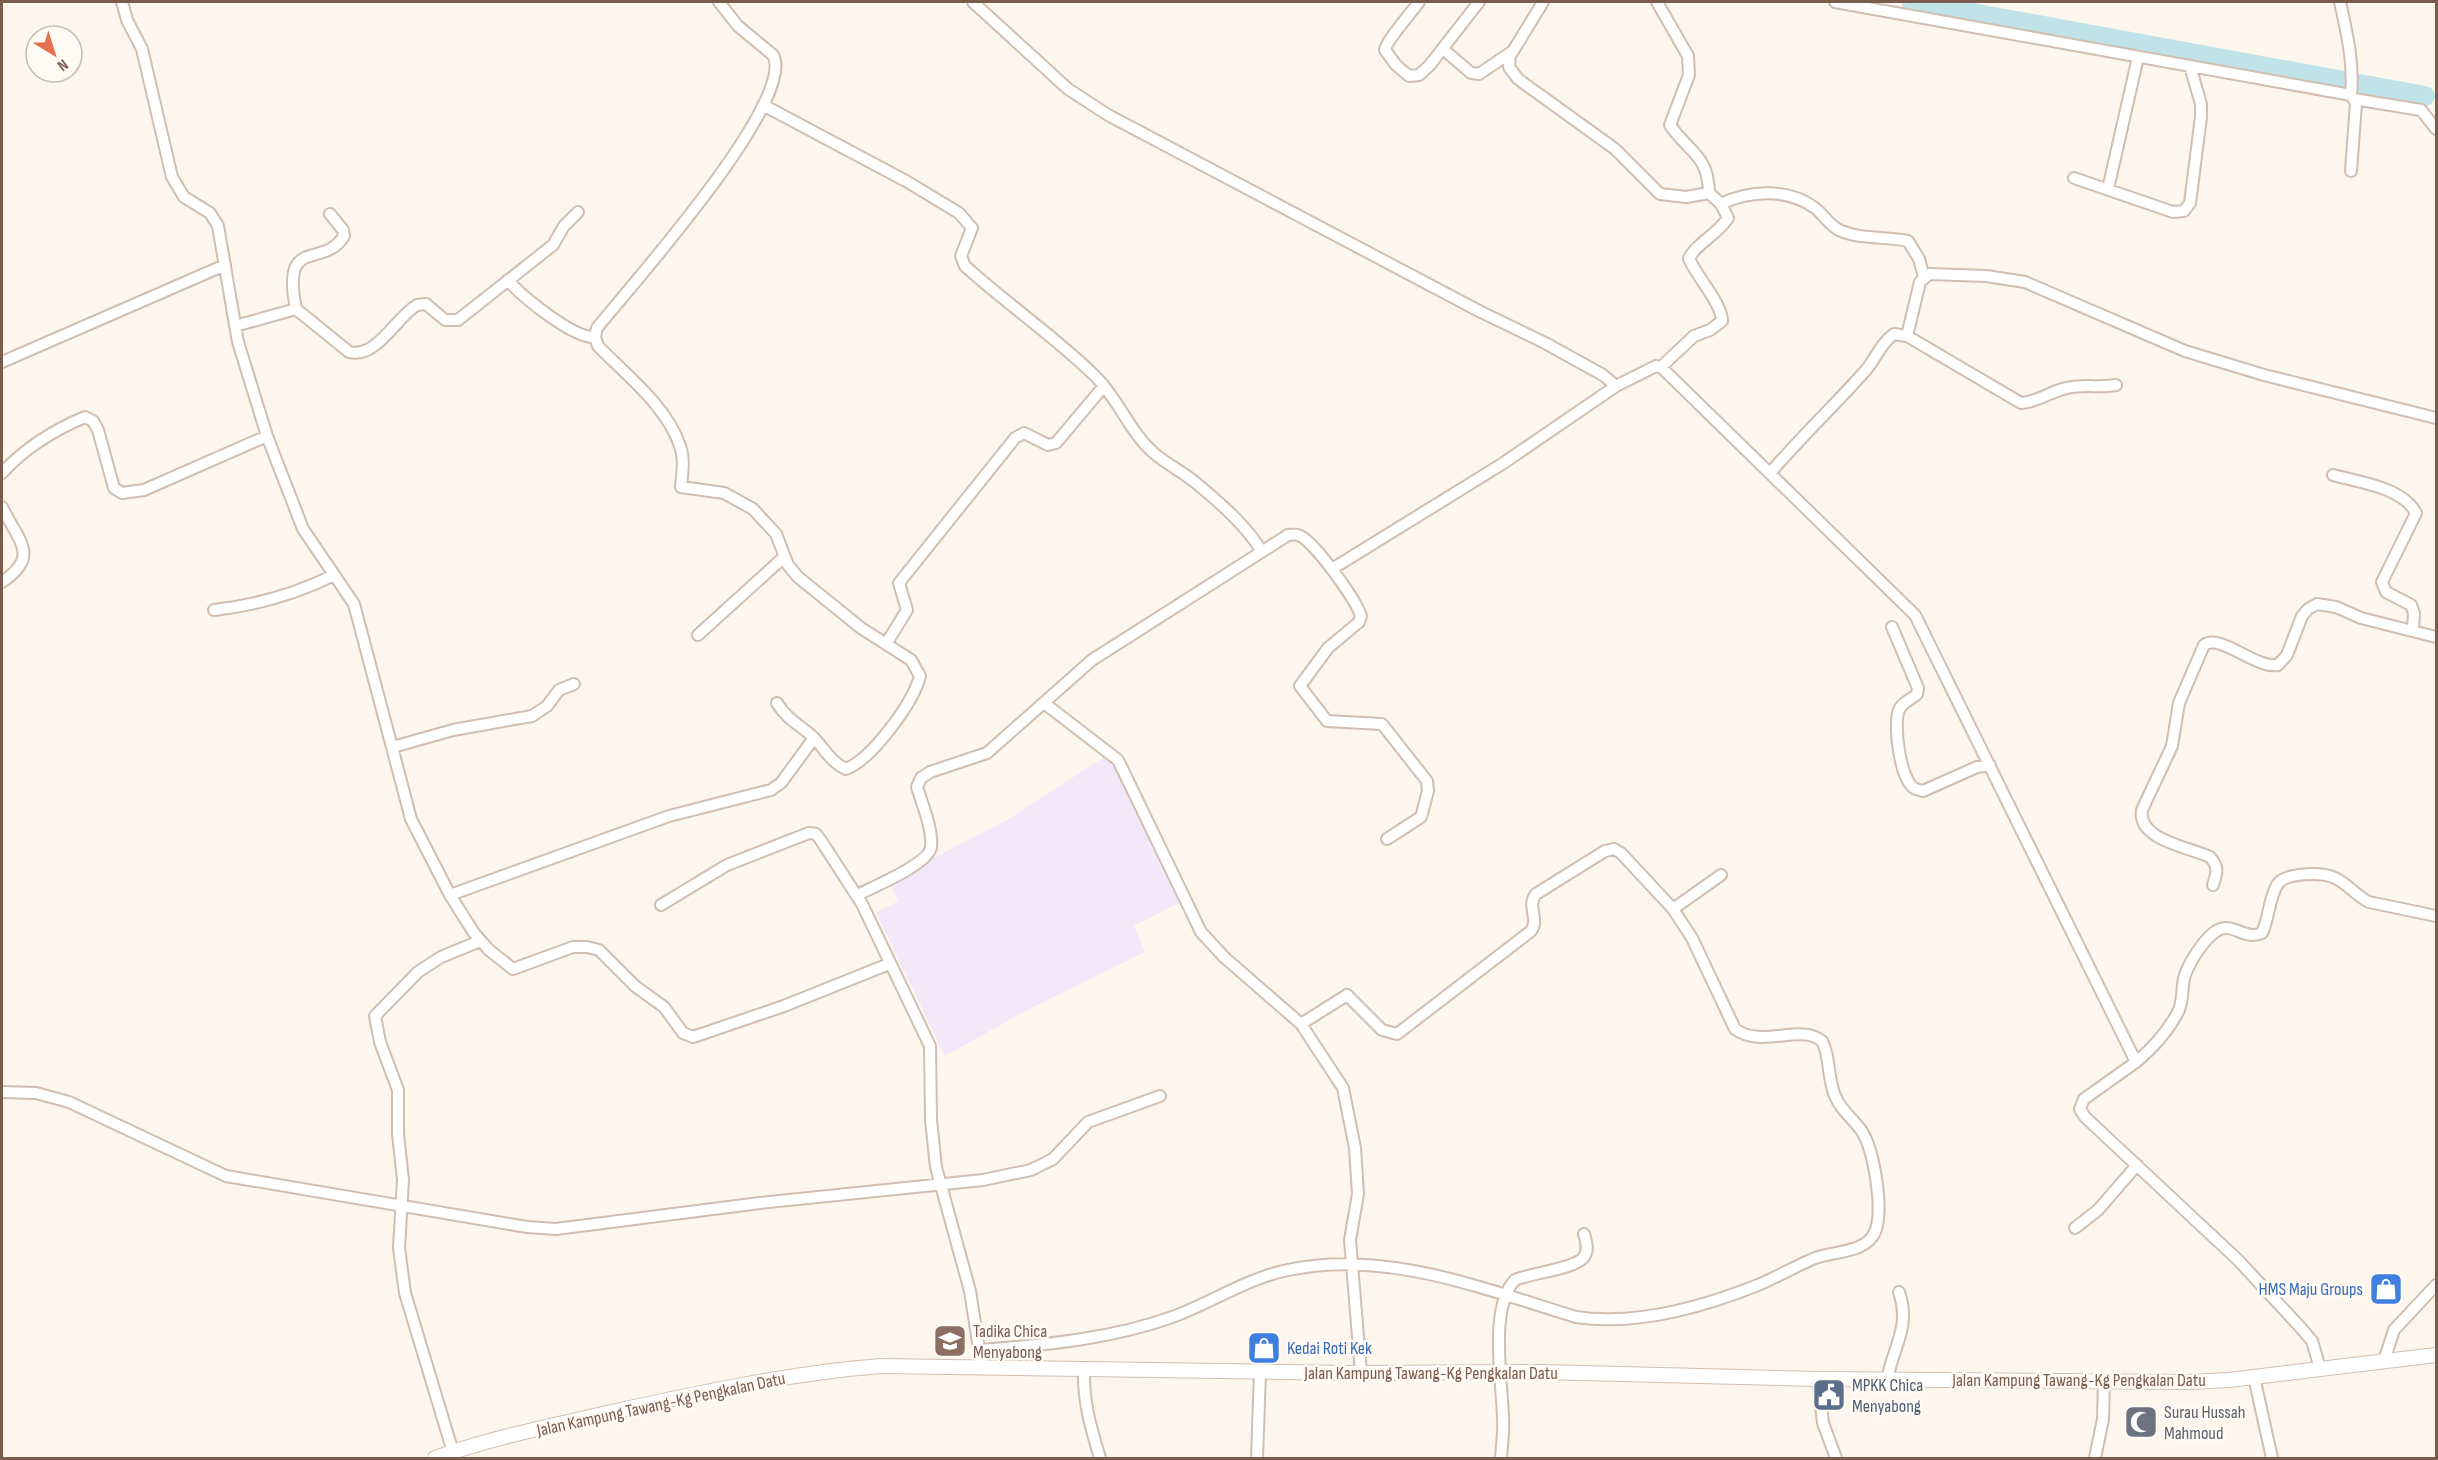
<svg xmlns="http://www.w3.org/2000/svg" width="2438" height="1460" viewBox="0 0 2438 1460" font-family="'Sofia Sans Condensed',sans-serif">
  <rect width="100%" height="100%" fill="#fdf6ec"/>
  <path fill="#f3e8fa" d="M 1109,754 L 1181,902 L 1134,926 L 1145,952 L 1031,1008 L 945,1056 L 876,913 L 898,901 L 889,881 L 1007,820 Z"/>
  <g fill="none" stroke-linecap="round" stroke-linejoin="round">
    <path stroke="#bfe3e8" stroke-width="20" d="M 1912,2 L 2425,96"/>
    <defs>
      <path id="minor" d="M 122,2 L 127,20 L 142,49 L 172,177 L 184,197 L 210,213 L 218,226 L 238,342 L 267,436 L 303,529 L 354,604 L 411,819 L 450,895 L 474,933 L 489,950 L 513,969 L 573,947 L 587,947 L 599,950 L 635,986 L 664,1007 L 683,1033 L 693,1037 L 784,1006 L 889,964
        M 719,2 L 738,26 L 773,55 C 798,100 628,289 597,328 L 595,337 L 598,346 C 626,375 667,406 680,446 C 685,459 682,474 681,487 L 724,493 L 753,509 L 776,534 L 788,565 L 798,577 L 861,628 L 911,660 L 920,676 C 913,703 872,759 846,769 C 832,763 825,750 815,739 C 801,725 788,721 777,703
        M 973,2 L 1068,89 L 1108,115 L 1479,311 L 1545,343 L 1603,375 L 1616,386
        M 1419,2 C 1412,12 1386,41 1385,50 L 1396,65 L 1409,76 L 1419,75 L 1429,66 L 1479,2
        M 1543,2 L 1510,56 L 1509,67 L 1518,79 L 1615,149 L 1660,194 L 1686,197 L 1709,193 L 1721,204 L 1728,218 C 1718,234 1693,246 1689,259 C 1698,278 1722,304 1722,321 L 1710,330 L 1694,336 L 1661,367
        M 1657,2 L 1688,56 L 1689,75 L 1670,125 C 1689,153 1708,154 1709,193
        M 1835,2 L 2351,95 L 2356,103 L 2351,171
        M 2340,2 C 2347,34 2354,62 2351,95
        M 1443,49 L 1471,73 L 1479,74 L 1513,51
        M 2354,99 L 2421,110 L 2436,129
        M 763,105 L 906,181 L 959,213 L 972,228 L 961,256 L 965,266 C 1007,304 1054,336 1094,375 C 1119,399 1129,432 1155,454 C 1168,465 1183,472 1196,483 C 1219,502 1247,526 1262,552
        M 2074,178 L 2173,212 L 2184,211 L 2190,203 L 2201,117 L 2201,104 L 2190,66
        M 2108,189 L 2138,57
        M 1721,204 C 1750,190 1788,188 1815,208 C 1823,214 1830,226 1839,230 C 1861,240 1885,236 1908,241 L 1919,259 L 1924,277
        M 508,280 C 521,296 574,339 595,337
        M 296,309 C 281,234 323,270 344,236 L 343,230 L 330,214
        M 235,326 L 296,309 L 349,352 C 377,359 396,317 417,305 L 426,304 L 445,320 L 458,320 L 553,245 L 564,226 L 578,212
        M 1907,336 L 2021,403 C 2039,402 2051,391 2067,388 C 2083,384 2100,388 2116,385
        M 2,362 L 225,265
        M 1771,472 C 1801,437 1835,405 1866,370 C 1876,358 1881,343 1894,334 L 1907,336 L 1920,282 L 1929,274 L 1986,276 L 2025,282 L 2185,351 L 2264,375 L 2436,418
        M 2,473 C 24,449 54,430 85,417 L 93,421 L 98,430 L 114,488 L 122,493 L 144,490 L 267,436
        M 2333,475 C 2358,482 2402,487 2416,513 L 2382,582 L 2386,592 L 2411,605 L 2414,613 L 2413,630
        M 2,507 C 18,541 41,556 2,582
        M 1332,569 L 1502,464 L 1616,386 L 1656,366 L 1661,367 L 1915,615 L 2136,1062 L 2084,1099 L 2080,1109 L 2085,1117 L 2238,1260 L 2301,1328 L 2312,1341 L 2320,1368
        M 214,610 C 257,605 296,594 334,575
        M 1892,627 L 1918,688 L 1917,694 C 1911,700 1902,702 1899,710 C 1893,724 1900,779 1914,788 C 1915,789 1923,791 1923,791 L 1977,767 L 1990,765
        M 698,635 L 784,557
        M 886,644 L 907,610 L 899,583 L 1015,438 L 1024,433 L 1048,445 L 1056,443 L 1104,386
        M 1044,703 L 1118,760 L 1201,932 L 1224,957 L 1301,1024 L 1343,1088 L 1355,1148 L 1358,1194 L 1350,1240 L 1361,1373
        M 393,747 L 453,730 L 532,716 L 547,706 L 559,690 L 574,684
        M 2213,885 C 2217,873 2219,867 2210,857 C 2189,847 2137,840 2142,810 L 2172,746 L 2179,703 L 2204,645 C 2221,633 2255,669 2278,665 L 2287,655 L 2302,616 L 2308,609 L 2317,604 L 2336,607 L 2361,618 L 2436,637
        M 450,895 L 669,816 L 771,790 L 781,783 L 814,738
        M 857,895 C 873,887 929,864 931,847 C 933,829 922,804 917,787 L 921,778 L 930,772 L 987,753 L 1092,660 L 1288,535 C 1291,535 1296,534 1298,535 C 1313,539 1356,600 1361,616 L 1359,622 L 1328,648 L 1300,686 L 1327,721 L 1382,724 L 1427,781 L 1428,791 L 1421,817 L 1387,839
        M 661,905 L 727,865 L 809,833 L 816,834 L 820,839 L 862,904 L 930,1046 L 931,1120 L 936,1167 L 970,1291 L 982,1368
        M 1301,1024 L 1347,995 L 1382,1030 L 1397,1034 L 1531,931 C 1540,919 1526,906 1536,894 L 1605,851 L 1614,849 L 1621,853 L 1673,909 L 1721,875
        M 2136,1062 C 2153,1048 2168,1031 2178,1012 C 2184,1000 2181,987 2185,975 C 2190,961 2205,937 2218,930 C 2233,922 2245,941 2262,933 C 2269,918 2269,899 2277,885 C 2285,872 2322,872 2335,878 C 2347,883 2356,896 2369,902 L 2436,916
        M 2,1092 L 36,1093 L 69,1102 L 226,1176 L 527,1227 L 556,1229 L 760,1203 L 983,1180 L 1031,1170 L 1053,1159 L 1088,1122 L 1160,1096
        M 2075,1228 L 2098,1210 L 2137,1165
        M 979,1350 C 1045,1345 1112,1339 1175,1316 C 1212,1302 1248,1278 1288,1270 C 1385,1249 1484,1289 1576,1317 C 1635,1326 1703,1307 1758,1285 C 1777,1277 1796,1266 1815,1258 C 1834,1251 1866,1253 1875,1232 C 1884,1210 1874,1149 1861,1130 C 1853,1119 1841,1110 1836,1098 C 1827,1080 1831,1058 1822,1041 C 1800,1023 1762,1049 1735,1029 L 1692,938 L 1673,909
        M 2384,1361 L 2394,1330 L 2436,1285
        M 1084,1370 C 1083,1402 1091,1428 1100,1458
        M 2254,1377 L 2272,1458
        M 1818,1379 L 1823,1423 L 1836,1458
        M 1887,1380 C 1893,1347 1911,1327 1899,1292
        M 453,1452 L 405,1293 L 399,1248 L 403,1180 L 398,1134 L 398,1090 L 380,1042 L 375,1016 L 418,972 L 441,957 L 480,941
        M 1257,1458 L 1260,1372
        M 1501,1458 C 1502,1445 1504,1430 1503,1417 C 1502,1381 1489,1307 1515,1280 C 1530,1273 1575,1269 1584,1257 C 1589,1250 1586,1241 1584,1234
        M 2095,1458 L 2103,1419 L 2104,1382"/>
      <path id="tertiary" d="M 435,1458 C 494,1437 555,1425 616,1411 C 703,1392 791,1373 881,1366 L 1349,1373 L 1542,1372 L 1818,1379 L 2189,1382 L 2229,1380 L 2436,1355"/>
    </defs>
    <use href="#minor" stroke="#d1beb0" stroke-width="14"/>
    <use href="#tertiary" stroke="#d1beb0" stroke-width="16"/>
    <use href="#minor" stroke="#fff" stroke-width="10"/>
    <use href="#tertiary" stroke="#fff" stroke-width="14"/>
  </g>
  <defs>
    <symbol id="shop-square" viewBox="-11 -11 22 22"><rect x="-9" y="-9" width="18" height="18" rx="4" fill="#3f7fe0" stroke="#fffaf3"/><path d="M-5-2.5h2.3a2.7 3.5 0 0 1 5.4 0H5L5.5 6h-11ZM-1.5-2.5h3a1.5 2.3 0 0 0-3 0Z" fill="#fff"/></symbol>
    <symbol id="school-square" viewBox="-11 -11 22 22"><rect x="-9" y="-9" width="18" height="18" rx="4" fill="#8d6e63" stroke="#fffaf3"/><path d="M0-5L7-2L0 1L-7-2ZM-4 1L0 2.5L4 1V4Q0 6-4 4Z" fill="#fff"/></symbol>
    <symbol id="civic-square" viewBox="-11 -11 22 22"><rect x="-9" y="-9" width="18" height="18" rx="4" fill="#5c6f8a" stroke="#fffaf3"/><path d="M-.6-6.5H3V-4.5H.6V-3L4-1V1h2V6H-6V1h2V-1L-.6-3ZM-1.2 2.5V6h2.4V2.5Z" fill="#fff"/></symbol>
    <symbol id="mosque-square" viewBox="-11 -11 22 22"><rect x="-9" y="-9" width="18" height="18" rx="4" fill="#6b7280" stroke="#fffaf3"/><path d="M3.5-4.9A6 6 0 1 0 3.5 4.9A5 5 0 1 1 3.5-4.9Z" fill="#fff"/></symbol>
  </defs>
  <g fill-rule="evenodd">
    <use href="#shop-square" x="2367" y="1270" width="38" height="38"/>
    <use href="#school-square" x="931" y="1322" width="38" height="38"/>
    <use href="#shop-square" x="1245" y="1329" width="38" height="38"/>
    <use href="#civic-square" x="1810" y="1376" width="38" height="38"/>
    <use href="#mosque-square" x="2122" y="1403" width="38" height="38"/>
  </g>
  <g text-anchor="middle" stroke-width="5" stroke-linejoin="round" paint-order="stroke">
    <g font-size="18" fill="#366cbe" stroke="#fffaf3" text-anchor="end">
      <text x="2363" y="1295">HMS Maju Groups</text>
      <text x="1287" y="1354" text-anchor="start">Kedai Roti Kek</text>
    </g>
    <g font-size="18" fill="#785e54" stroke="#fffaf3" text-anchor="start">
      <text x="973" y="1337">Tadika Chica<tspan x="973" dy="21">Menyabong</tspan></text>
    </g>
    <g font-size="18" fill="#7a5c4d" stroke="#fffaf3">
      <text x="1431" y="1379">Jalan Kampung Tawang-Kg Pengkalan Datu</text>
      <text x="2079" y="1386">Jalan Kampung Tawang-Kg Pengkalan Datu</text>
      <text transform="translate(661 1404) rotate(-12)" y="6">Jalan Kampung Tawang-Kg Pengkalan Datu</text>
    </g>
    <g font-size="18" fill="#4e5e75" stroke="#fffaf3" text-anchor="start">
      <text x="1852" y="1391">MPKK Chica<tspan x="1852" dy="21">Menyabong</tspan></text>
    </g>
    <g font-size="18" fill="#5b616d" stroke="#fffaf3" text-anchor="start">
      <text x="2164" y="1418">Surau Hussah<tspan x="2164" dy="21">Mahmoud</tspan></text>
    </g>
  </g>
  <rect width="2438" height="1460" fill="none" stroke="#7a5c4d" stroke-width="6"/>
  <g transform="translate(54 54) rotate(142)"><circle r="28" fill="#fffaf3" stroke="#cabbb1" stroke-width="1.5"/>
  <path d="M0-4.5L10 22L0 15L-10 22Z" fill="#e76f51"/>
  <text y="-9" font-size="16" font-weight="bold" text-anchor="middle" fill="#7a5c4d">N</text>
  </g>
</svg>
